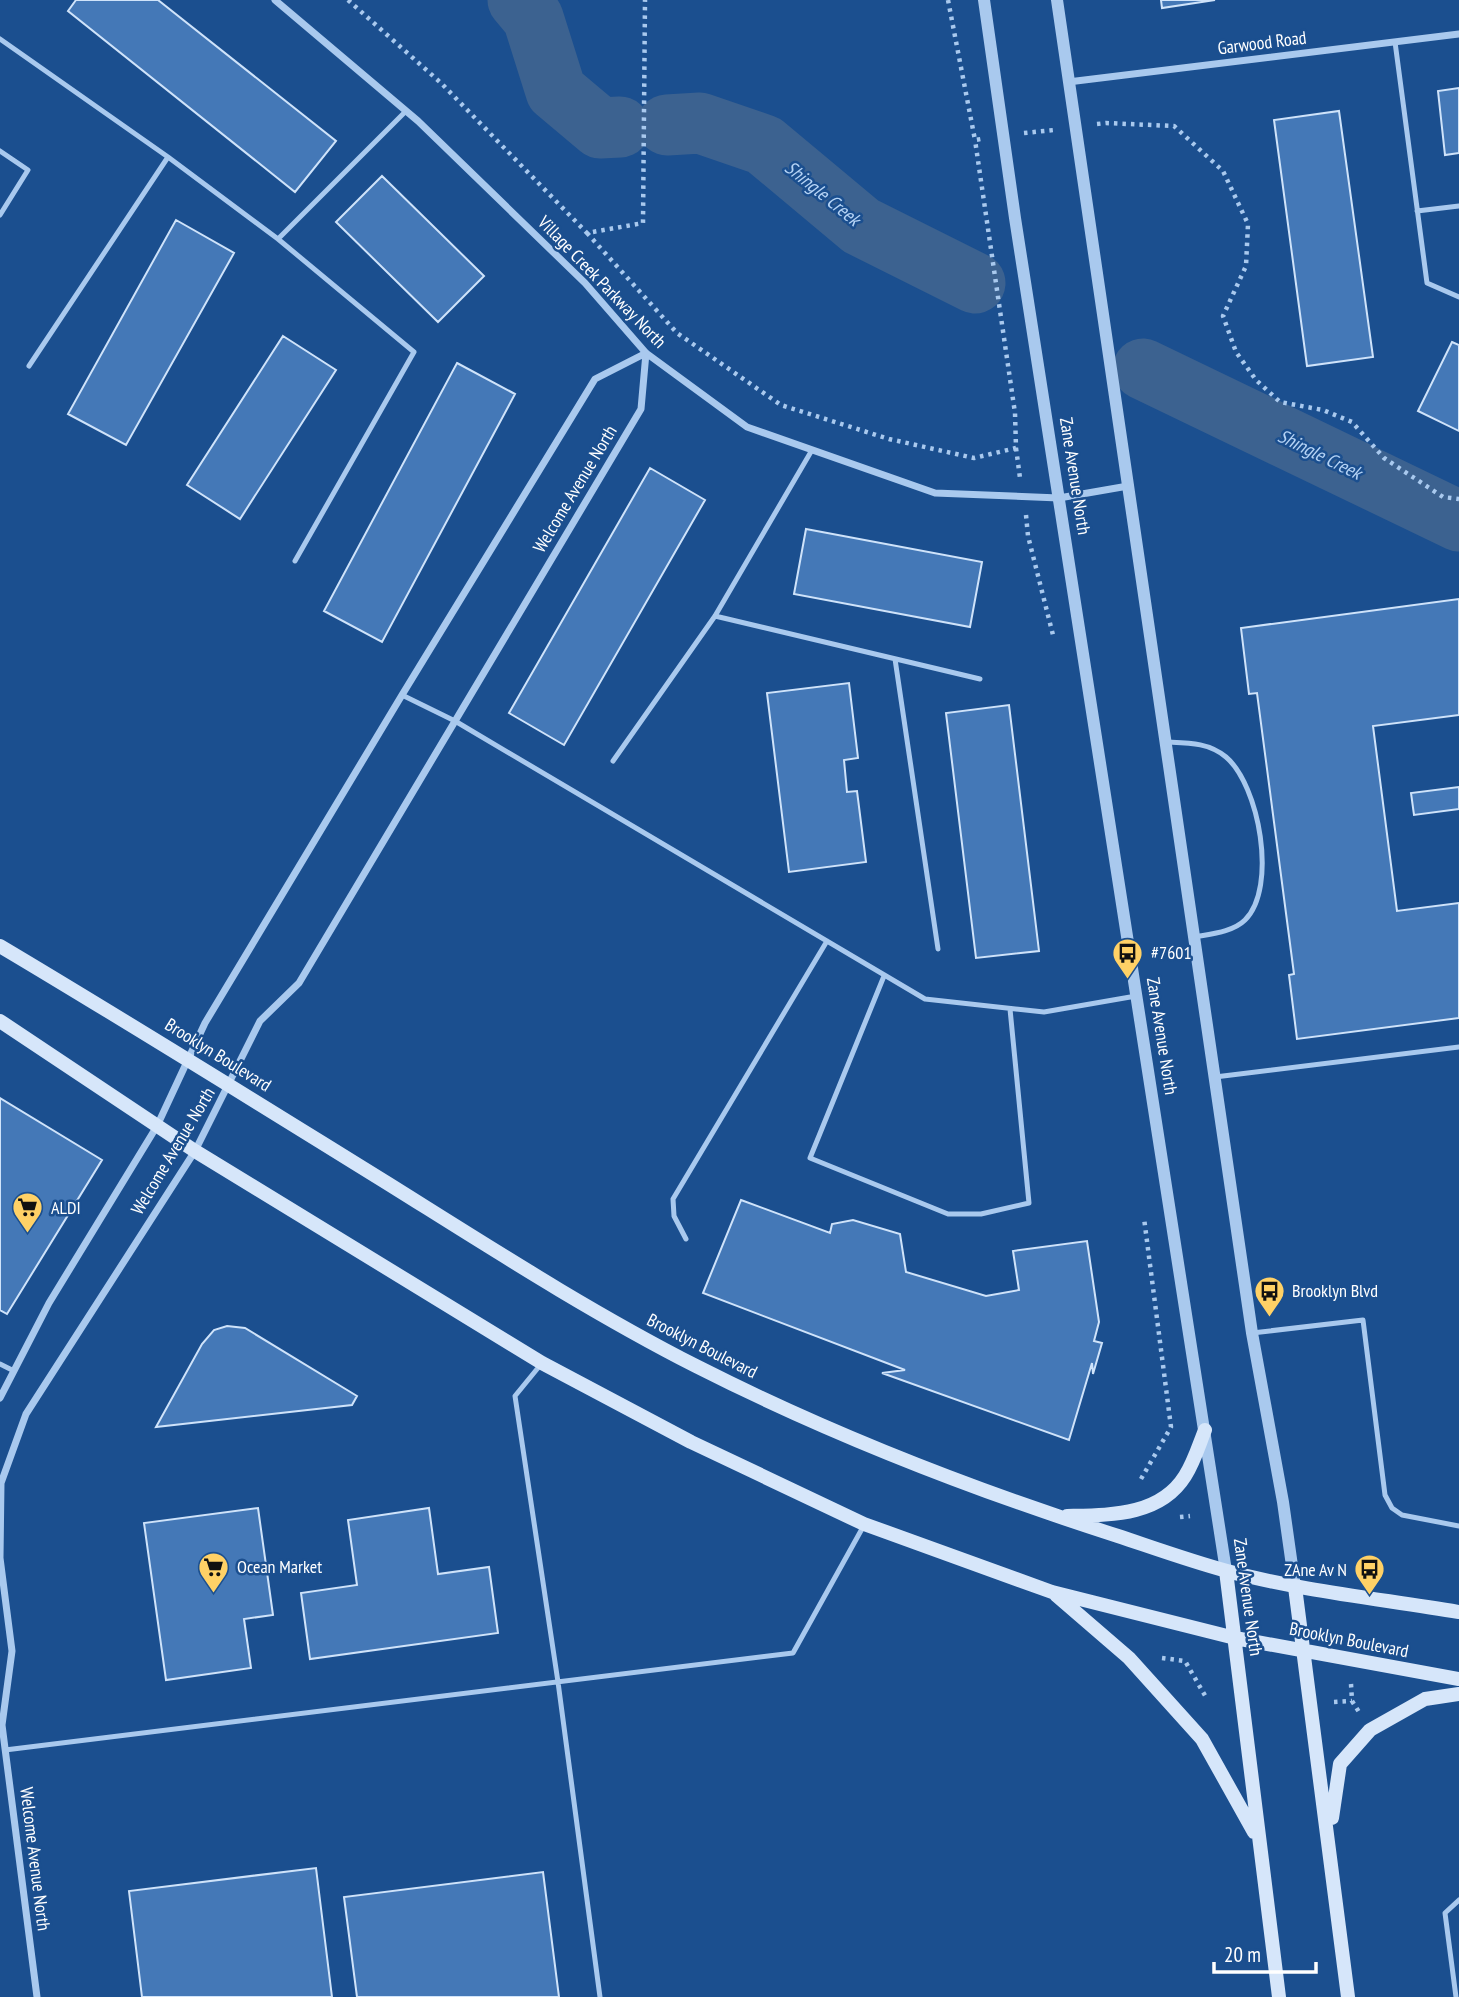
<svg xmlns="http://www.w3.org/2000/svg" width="1459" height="1997" viewBox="0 0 1459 1997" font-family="'PT Sans Narrow',sans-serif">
  <rect width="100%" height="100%" fill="#1b4f8f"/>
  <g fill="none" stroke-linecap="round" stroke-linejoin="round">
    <path stroke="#3c6290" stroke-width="61" d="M 518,0 L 533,18 L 556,91 L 600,128 L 620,127
      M 667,125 L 700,123 L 764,145 L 861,226 L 975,283
      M 1143,369 L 1459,521"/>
  </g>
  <path fill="#4478b7" stroke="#cfe3fa" stroke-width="2" d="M 76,0 L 158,0 L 336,141 L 295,192 L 68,11 Z
    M 1161,0 L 1215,0 L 1162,8 Z
    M 1459,88 L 1459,153 L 1445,155 L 1438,91 Z
    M 1339,111 L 1373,357 L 1307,366 L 1274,120 Z
    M 382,176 L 484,276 L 438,322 L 336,222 Z
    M 176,220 L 234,253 L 126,445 L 68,414 Z
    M 283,336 L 336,370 L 240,519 L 187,485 Z
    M 1452,342 L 1459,345 L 1459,431 L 1418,411 Z
    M 457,363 L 515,394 L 382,642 L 324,611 Z
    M 650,468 L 705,500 L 564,745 L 509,713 Z
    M 806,529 L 982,562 L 970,627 L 794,594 Z
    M 1459,599 L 1459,715 L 1373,726 L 1397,911 L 1459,903 L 1459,1018 L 1297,1039 L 1289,975 L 1294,974 L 1257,693 L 1249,694 L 1241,628 Z
    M 849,683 L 858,758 L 844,760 L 847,792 L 857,791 L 866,862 L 789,872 L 767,693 Z
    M 1009,705 L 1039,951 L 976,958 L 946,713 Z
    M 1459,787 L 1459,809 L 1414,815 L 1411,793 Z
    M 0,1098 L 102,1160 L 7,1314 L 0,1310 Z
    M 741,1200 L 830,1233 L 832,1224 L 853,1220 L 900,1234 L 906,1272 L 986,1296 L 1019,1290 L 1013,1251 L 1087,1241 L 1099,1322 L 1094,1341 L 1102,1343 L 1093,1374 L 1092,1363 L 1069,1440 L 882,1373 L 905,1370 L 703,1293 Z
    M 227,1326 L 245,1328 L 357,1396 L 352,1405 L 156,1427 L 202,1344 L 214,1330 Z
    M 258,1508 L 273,1615 L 244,1619 L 251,1668 L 166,1680 L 144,1523 Z
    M 429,1508 L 438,1574 L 489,1567 L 498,1633 L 310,1659 L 301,1593 L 357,1585 L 348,1520 Z
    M 316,1868 L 332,1997 L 142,1997 L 129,1891 Z
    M 543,1872 L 559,1997 L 357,1997 L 344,1897 Z"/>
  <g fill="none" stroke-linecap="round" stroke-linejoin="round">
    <path stroke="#a9c9ee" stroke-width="4.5" stroke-dasharray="3.5 5" stroke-linecap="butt" d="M 348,0 L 441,83 L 587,233 L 643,223 L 645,0
      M 948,0 L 975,140 L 981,139
      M 1097,124 L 1106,123 L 1174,126 L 1223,171 L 1248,224 L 1246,266 L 1223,316 L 1236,352 L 1256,380 L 1280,402 L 1323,410 L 1352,422 L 1384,458 L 1443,497 L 1459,499
      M 1024,133 L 1054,130
      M 587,233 L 677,333 L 781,405 L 889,439 L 974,458 L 1016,448 L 1015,413 L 975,140
      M 1016,448 L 1020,478
      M 1026,515 L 1028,536 L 1054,639
      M 1141,1479 L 1171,1427 L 1144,1218
      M 1180,1517 L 1190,1516
      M 1162,1658 L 1185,1661 L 1207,1699
      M 1351,1684 L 1352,1701 L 1359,1712
      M 1334,1702 L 1352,1701"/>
    <path stroke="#a9c9ee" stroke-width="5" d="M 0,39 L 168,157 L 278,239 L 414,352 L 295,561
      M 1395,42 L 1427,283 L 1459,297
      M 0,151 L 28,170 L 0,215
      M 1417,211 L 1459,206
      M 278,239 L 406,111
      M 29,366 L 168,157
      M 715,616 L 980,679
      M 895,659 L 938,949
      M 402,695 L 455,721 L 925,999 L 1044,1012 L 1136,996
      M 1165,742 C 1187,743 1208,742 1226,757 C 1259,785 1278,887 1245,920 C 1233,932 1210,934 1195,937
      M 613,761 L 715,616 L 812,450
      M 884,976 L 810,1158 L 948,1214 L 981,1214 L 1029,1203 L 1010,1009
      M 1215,1077 L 1459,1047
      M 686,1239 L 674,1216 L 673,1199 L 827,941
      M 1252,1333 L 1363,1320 L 1385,1495 L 1392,1508 L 1402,1515 L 1459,1526
      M 542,1363 L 515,1396 L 558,1682 L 600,1997
      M 0,1364 L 14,1371
      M 5,1750 L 793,1653 L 863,1527
      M 1456,1997 L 1445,1913 L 1459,1900"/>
    <path stroke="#a9c9ee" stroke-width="7" d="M 275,0 L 418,121 L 585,283 L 646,353 L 747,427 L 935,493 L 1059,498 L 1128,486
      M 1068,82 L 1459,34
      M 0,1398 L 49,1303 L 157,1126 L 205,1023 L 402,695 L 595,379 L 646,353
      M 37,1997 L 2,1725 L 12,1651 L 0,1558 L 1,1483 L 26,1414 L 195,1151 L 260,1021 L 299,983 L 641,409 L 646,353"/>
    <path stroke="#a9c9ee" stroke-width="12" d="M 984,0 L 1015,218 L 1226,1571
      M 1057,0 L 1252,1333 L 1283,1502 L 1295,1587"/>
    <path stroke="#d6e6fa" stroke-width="14" d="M 0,946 C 133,1025 264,1107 395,1188 C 494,1250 592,1313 696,1366 C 832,1435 974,1490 1118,1536 C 1154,1548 1190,1561 1227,1571 C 1302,1591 1382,1599 1459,1612
      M 0,1021 L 195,1151 L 542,1363 L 691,1442 L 864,1524 L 1052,1592 L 1235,1638 L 1459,1679
      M 1067,1516 C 1110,1515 1160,1516 1185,1476 C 1194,1462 1199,1445 1205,1430
      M 1226,1571 L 1279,1997
      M 1295,1587 L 1348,1997
      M 1056,1595 L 1129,1658 L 1202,1739 L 1254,1832
      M 1332,1818 L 1340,1764 L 1370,1730 L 1425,1699 L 1459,1694"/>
  </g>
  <defs>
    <symbol id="bus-pin" viewBox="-11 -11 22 30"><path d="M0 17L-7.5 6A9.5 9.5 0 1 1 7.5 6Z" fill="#ffd166" stroke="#1b4f8f"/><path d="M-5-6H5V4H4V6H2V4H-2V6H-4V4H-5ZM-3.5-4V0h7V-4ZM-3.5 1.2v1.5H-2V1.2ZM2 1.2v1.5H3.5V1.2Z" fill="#111"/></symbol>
    <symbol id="supermarket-pin" viewBox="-11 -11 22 30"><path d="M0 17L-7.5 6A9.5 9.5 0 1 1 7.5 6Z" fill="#ffd166" stroke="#1b4f8f"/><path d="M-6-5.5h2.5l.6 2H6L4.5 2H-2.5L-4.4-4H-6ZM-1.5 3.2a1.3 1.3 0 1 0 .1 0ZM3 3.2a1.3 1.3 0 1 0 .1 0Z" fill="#111"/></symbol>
  </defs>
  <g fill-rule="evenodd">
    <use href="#bus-pin" x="1110" y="936" width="35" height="47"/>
    <use href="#supermarket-pin" x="10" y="1190" width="35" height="47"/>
    <use href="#bus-pin" x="1252" y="1274" width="35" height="47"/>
    <use href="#supermarket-pin" x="196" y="1550" width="35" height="47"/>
    <use href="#bus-pin" x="1352" y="1552" width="35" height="47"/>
  </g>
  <g text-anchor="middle" stroke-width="5" stroke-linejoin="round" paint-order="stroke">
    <g font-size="18" fill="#fff" stroke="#1b4f8f">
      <text transform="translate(1262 43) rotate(-7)" y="6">Garwood Road</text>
      <text transform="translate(602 282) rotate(46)" y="6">Village Creek Parkway North</text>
      <text transform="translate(1075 476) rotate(81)" y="6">Zane Avenue North</text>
      <text transform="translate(575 489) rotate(-59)" y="6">Welcome Avenue North</text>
      <text transform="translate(1162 1036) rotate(81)" y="6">Zane Avenue North</text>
      <text transform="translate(218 1055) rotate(32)" y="6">Brooklyn Boulevard</text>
      <text transform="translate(173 1151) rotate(-59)" y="6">Welcome Avenue North</text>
      <text transform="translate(702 1346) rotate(27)" y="6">Brooklyn Boulevard</text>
      <text transform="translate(1248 1597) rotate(82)" y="6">Zane Avenue North</text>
      <text transform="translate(1349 1640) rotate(11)" y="6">Brooklyn Boulevard</text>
      <text transform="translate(35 1859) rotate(83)" y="6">Welcome Avenue North</text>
    </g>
    <g font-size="18" fill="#fff" stroke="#1b4f8f" text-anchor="start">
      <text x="1151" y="959">#7601</text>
      <text x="51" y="1214">ALDI</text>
      <text x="1292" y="1297">Brooklyn Blvd</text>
      <text x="237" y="1573">Ocean Market</text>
      <text x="1347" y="1576" text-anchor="end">ZAne Av N</text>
    </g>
    <g font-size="19" font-style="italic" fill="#b5d3f5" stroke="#1b4f8f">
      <text transform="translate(823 193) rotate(39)" y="7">Shingle Creek</text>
      <text transform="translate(1320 454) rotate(26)" y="7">Shingle Creek</text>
    </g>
  </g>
  <path d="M1214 1962v10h102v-10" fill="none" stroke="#ffffff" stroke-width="3.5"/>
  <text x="1224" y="1962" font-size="21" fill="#ffffff" stroke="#1b4f8f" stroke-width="5" paint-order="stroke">20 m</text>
</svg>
